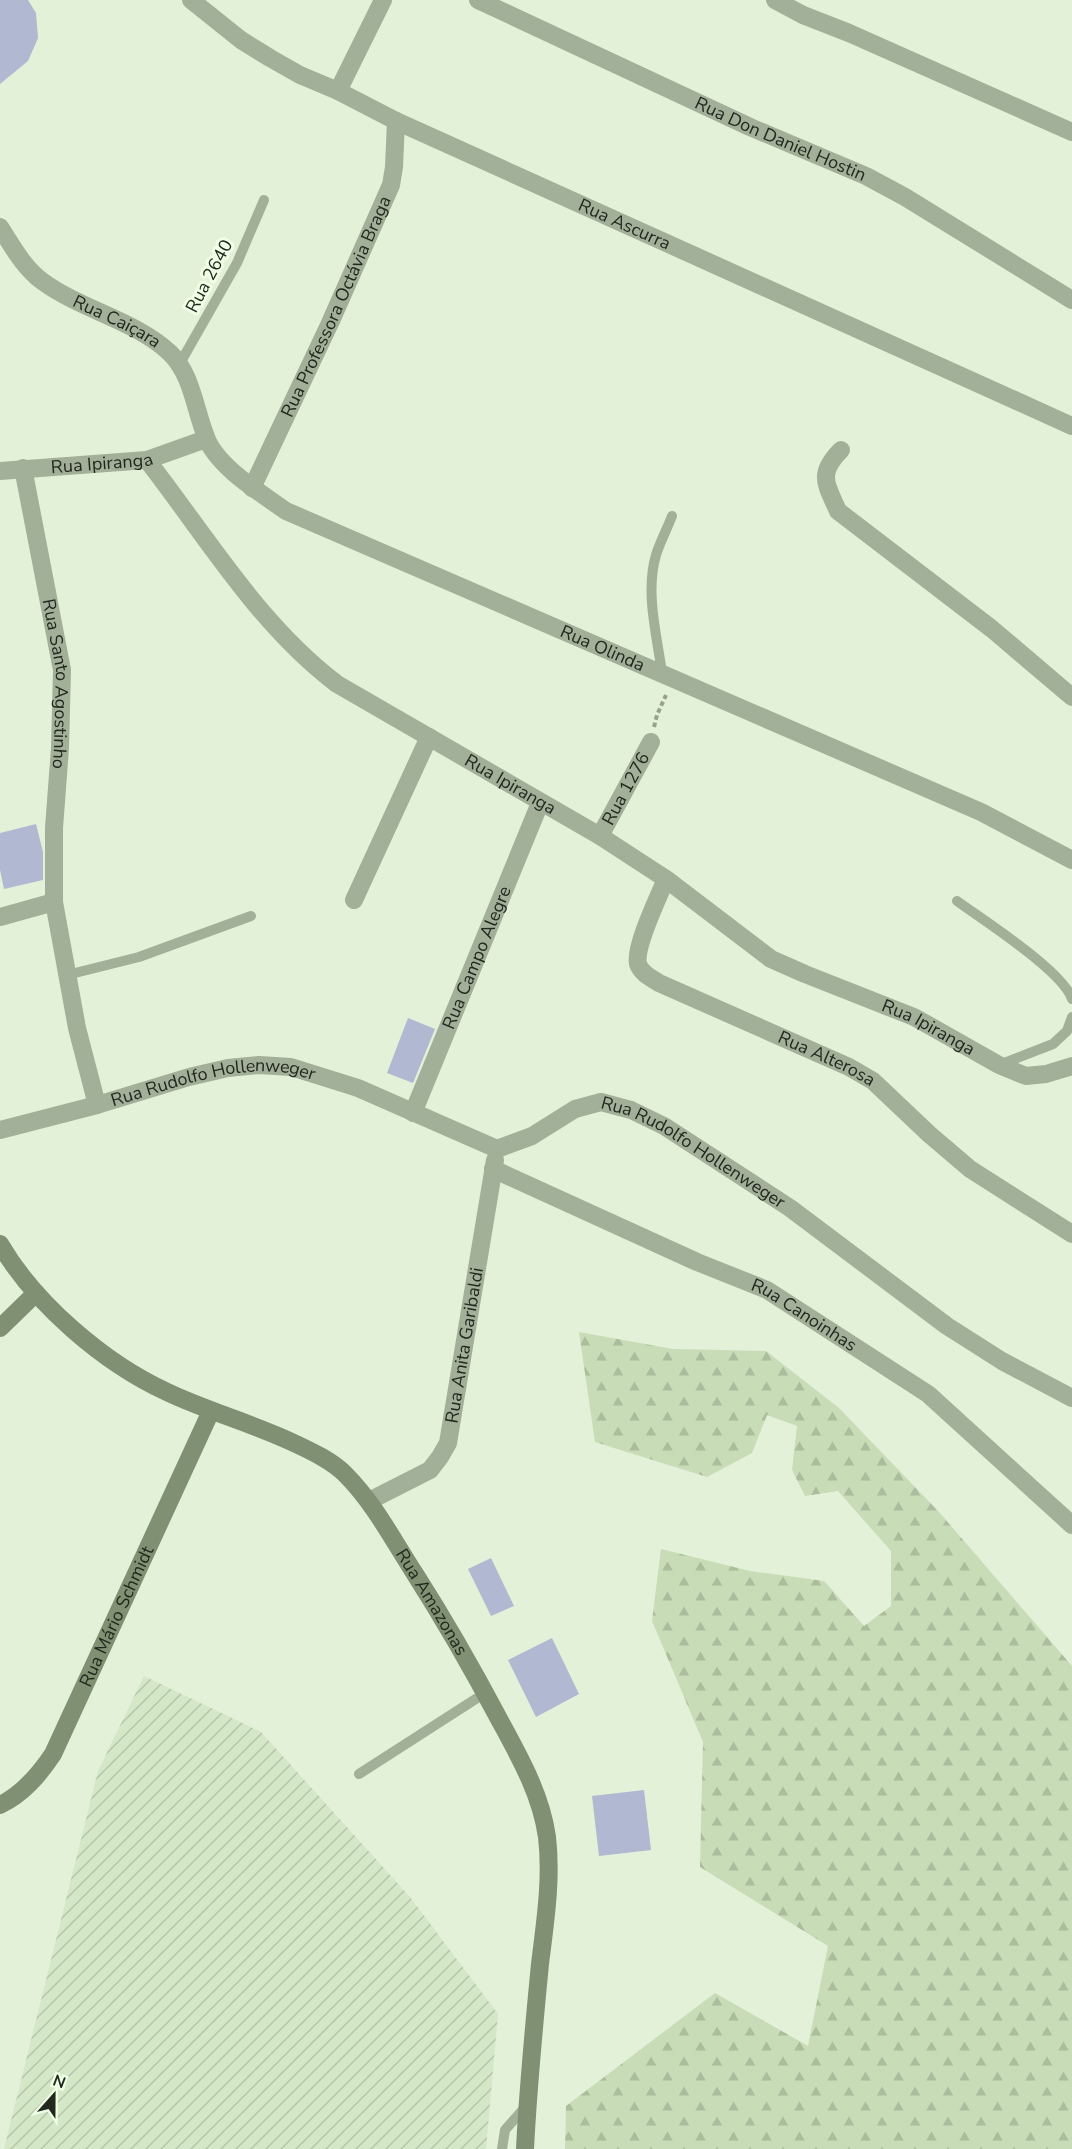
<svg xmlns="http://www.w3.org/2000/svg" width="1072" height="2149" viewBox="0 0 1072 2149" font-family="'Nunito Sans',sans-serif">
  <defs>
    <pattern id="industrial-furrows" width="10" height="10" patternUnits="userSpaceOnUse" patternTransform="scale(1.5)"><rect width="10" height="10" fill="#d4e7c6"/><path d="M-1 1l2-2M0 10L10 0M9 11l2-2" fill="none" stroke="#b6c6aa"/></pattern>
    <pattern id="forest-firs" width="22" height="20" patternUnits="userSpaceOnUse" patternTransform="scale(1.5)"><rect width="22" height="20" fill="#c7dcb7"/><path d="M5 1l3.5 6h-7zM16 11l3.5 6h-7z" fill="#abbd9d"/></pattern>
  </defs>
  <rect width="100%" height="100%" fill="#e2f1d7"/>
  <path fill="url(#industrial-furrows)" d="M 144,1676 L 261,1732 L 410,1897 L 498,2014 L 486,2149 L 4,2149 L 98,1771 Z"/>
  <path fill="url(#forest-firs)" d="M 579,1332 L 673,1349 L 766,1351 L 839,1408 L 939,1512 L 1072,1666 L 1072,2149 L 565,2149 L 566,2106 L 715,1993 L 808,2046 L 828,1946 L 700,1867 L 703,1742 L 652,1621 L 661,1549 L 750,1571 L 824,1581 L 864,1626 L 891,1606 L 891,1551 L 838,1491 L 805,1496 L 792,1470 L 797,1426 L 767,1415 L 752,1453 L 707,1477 L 595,1442 Z"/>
  <path fill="#b0b8d2" d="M 0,0 L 28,0 L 36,13 L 38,38 L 28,61 L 0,84 Z
    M 36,824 L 43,852 L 43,880 L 4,889 L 0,870 L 0,833 Z
    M 408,1018 L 435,1029 L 413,1083 L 387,1073 Z
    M 491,1558 L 514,1606 L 491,1616 L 468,1569 Z
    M 552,1638 L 579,1694 L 536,1717 L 508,1660 Z
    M 644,1790 L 651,1850 L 599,1856 L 592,1796 Z"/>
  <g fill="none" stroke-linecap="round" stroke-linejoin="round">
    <path stroke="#97a28e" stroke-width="4" stroke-dasharray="4.5 3" stroke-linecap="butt" d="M 654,727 L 657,715 L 666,695"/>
    <path stroke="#a2af99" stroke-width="10" d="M 179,365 L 237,263 L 264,200
      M 662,673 C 657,636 645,592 656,555 C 660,542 667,529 672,516
      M 957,901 C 983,920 1063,971 1072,999
      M 67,975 L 139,957 L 251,916
      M 999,1065 L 1053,1044 L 1067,1031 L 1072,1017
      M 359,1774 L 485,1693
      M 502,2149 L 505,2130 L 527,2105"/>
    <g stroke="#a2af99" stroke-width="18">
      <path id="s1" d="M 191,0 L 241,40 L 270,58 L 300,75 L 338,91 L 396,121 L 1072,426"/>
      <path id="s2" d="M 478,0 L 750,127 L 866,176 L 905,197 L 1072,300"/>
      <path d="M 775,0 L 803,15 L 849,33 L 1072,132"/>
      <path d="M 338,91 L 383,0"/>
      <path id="s3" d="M 0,227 C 12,246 24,268 42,281 C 81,310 137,321 170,353 C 192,374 195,410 206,437 C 217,467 261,493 286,511 L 981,812 L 1072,860"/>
      <path d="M 841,450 C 817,474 826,484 838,511 L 992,629 L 1072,697"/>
      <path id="s4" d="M 147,460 C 207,537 258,624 337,684 L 600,836 L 666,879 L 771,959 L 805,974 L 914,1017 L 999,1065 L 1026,1076 L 1046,1074 L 1072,1066"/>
      <path id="s5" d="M 23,468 L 62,670 L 60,748 L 54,828 L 54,902 L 77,1028 L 97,1105"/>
      <path id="s6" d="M 0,471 L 147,460 L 206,439"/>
      <path id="s7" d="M 252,488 L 330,323 L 391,185 L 394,167 L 396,121"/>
      <path id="s8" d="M 600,836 L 651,742"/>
      <path id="s9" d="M 666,879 C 659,896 634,947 638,964 C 641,973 651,978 659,983 L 849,1067 L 873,1081 L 929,1134 L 970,1169 L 1072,1234"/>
      <path d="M 354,900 L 429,737"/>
      <path d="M 0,917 L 54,902"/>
      <path id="s10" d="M 413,1113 L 540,803"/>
      <path id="s11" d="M 0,1130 L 97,1105 L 189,1077 L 228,1068 L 259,1065 L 291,1067 L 358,1088 L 497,1149 L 532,1136 L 575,1109 L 601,1102 L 631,1110 L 664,1126 L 790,1208 L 947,1326 L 1002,1361 L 1072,1398"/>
      <path id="s12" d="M 493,1169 L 697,1262 L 767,1290 L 928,1394 L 1072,1525"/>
      <path id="s13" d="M 369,1501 L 430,1470 L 440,1457 L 448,1443 L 495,1160"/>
    </g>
    <g stroke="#7f9172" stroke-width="18">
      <path id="s14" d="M 0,1244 C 35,1304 104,1363 167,1392 C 209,1412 255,1424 296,1444 C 313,1452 332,1461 345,1474 C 374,1503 393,1540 415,1574 C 445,1621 473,1670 499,1719 C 519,1756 541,1794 547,1837 C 552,1879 545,1923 540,1964 C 534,2026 528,2087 525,2149"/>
      <path d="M 0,1328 L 36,1293"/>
      <path id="s15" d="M 0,1805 C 23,1794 39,1775 53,1754 L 211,1411"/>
    </g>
  </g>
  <g text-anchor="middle" stroke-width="6" stroke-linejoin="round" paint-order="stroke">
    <g font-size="18" fill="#23281f" stroke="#efffe5">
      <text dy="6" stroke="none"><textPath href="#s2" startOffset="333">Rua Don Daniel Hostin</textPath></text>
      <text dy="6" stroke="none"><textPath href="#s1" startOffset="490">Rua Ascurra</textPath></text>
      <text transform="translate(209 276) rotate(-62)" y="6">Rua 2640</text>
      <text dy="6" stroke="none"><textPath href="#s7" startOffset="200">Rua Professora Octávia Braga</textPath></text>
      <text dy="6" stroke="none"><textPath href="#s3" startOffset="154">Rua Caiçara</textPath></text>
      <text dy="6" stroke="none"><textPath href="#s6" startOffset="102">Rua Ipiranga</textPath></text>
      <text dy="6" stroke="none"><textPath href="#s3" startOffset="764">Rua Olinda</textPath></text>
      <text dy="6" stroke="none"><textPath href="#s5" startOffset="219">Rua Santo Agostinho</textPath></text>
      <text dy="6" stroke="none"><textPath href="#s4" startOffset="495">Rua Ipiranga</textPath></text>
      <text dy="6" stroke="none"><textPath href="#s8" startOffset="54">Rua 1276</textPath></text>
      <text dy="6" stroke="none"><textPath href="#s10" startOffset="168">Rua Campo Alegre</textPath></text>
      <text dy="6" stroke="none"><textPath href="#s4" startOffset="981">Rua Ipiranga</textPath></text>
      <text dy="6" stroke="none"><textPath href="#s9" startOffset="303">Rua Alterosa</textPath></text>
      <text dy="6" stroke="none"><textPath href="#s11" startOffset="220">Rua Rudolfo Hollenweger</textPath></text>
      <text dy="6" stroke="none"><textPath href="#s11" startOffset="742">Rua Rudolfo Hollenweger</textPath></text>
      <text dy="6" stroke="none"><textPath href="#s12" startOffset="344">Rua Canoinhas</textPath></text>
      <text dy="6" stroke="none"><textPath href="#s13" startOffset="200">Rua Anita Garibaldi</textPath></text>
      <text dy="6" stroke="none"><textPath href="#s14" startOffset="578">Rua Amazonas</textPath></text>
      <text dy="6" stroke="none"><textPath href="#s15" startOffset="226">Rua Mário Schmidt</textPath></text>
    </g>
  </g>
  <g transform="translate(54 2095) rotate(21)" stroke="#efffe5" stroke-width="4.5" paint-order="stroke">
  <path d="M0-4.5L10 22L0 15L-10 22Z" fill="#23281f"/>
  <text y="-9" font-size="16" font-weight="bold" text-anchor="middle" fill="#23281f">N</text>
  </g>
</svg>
